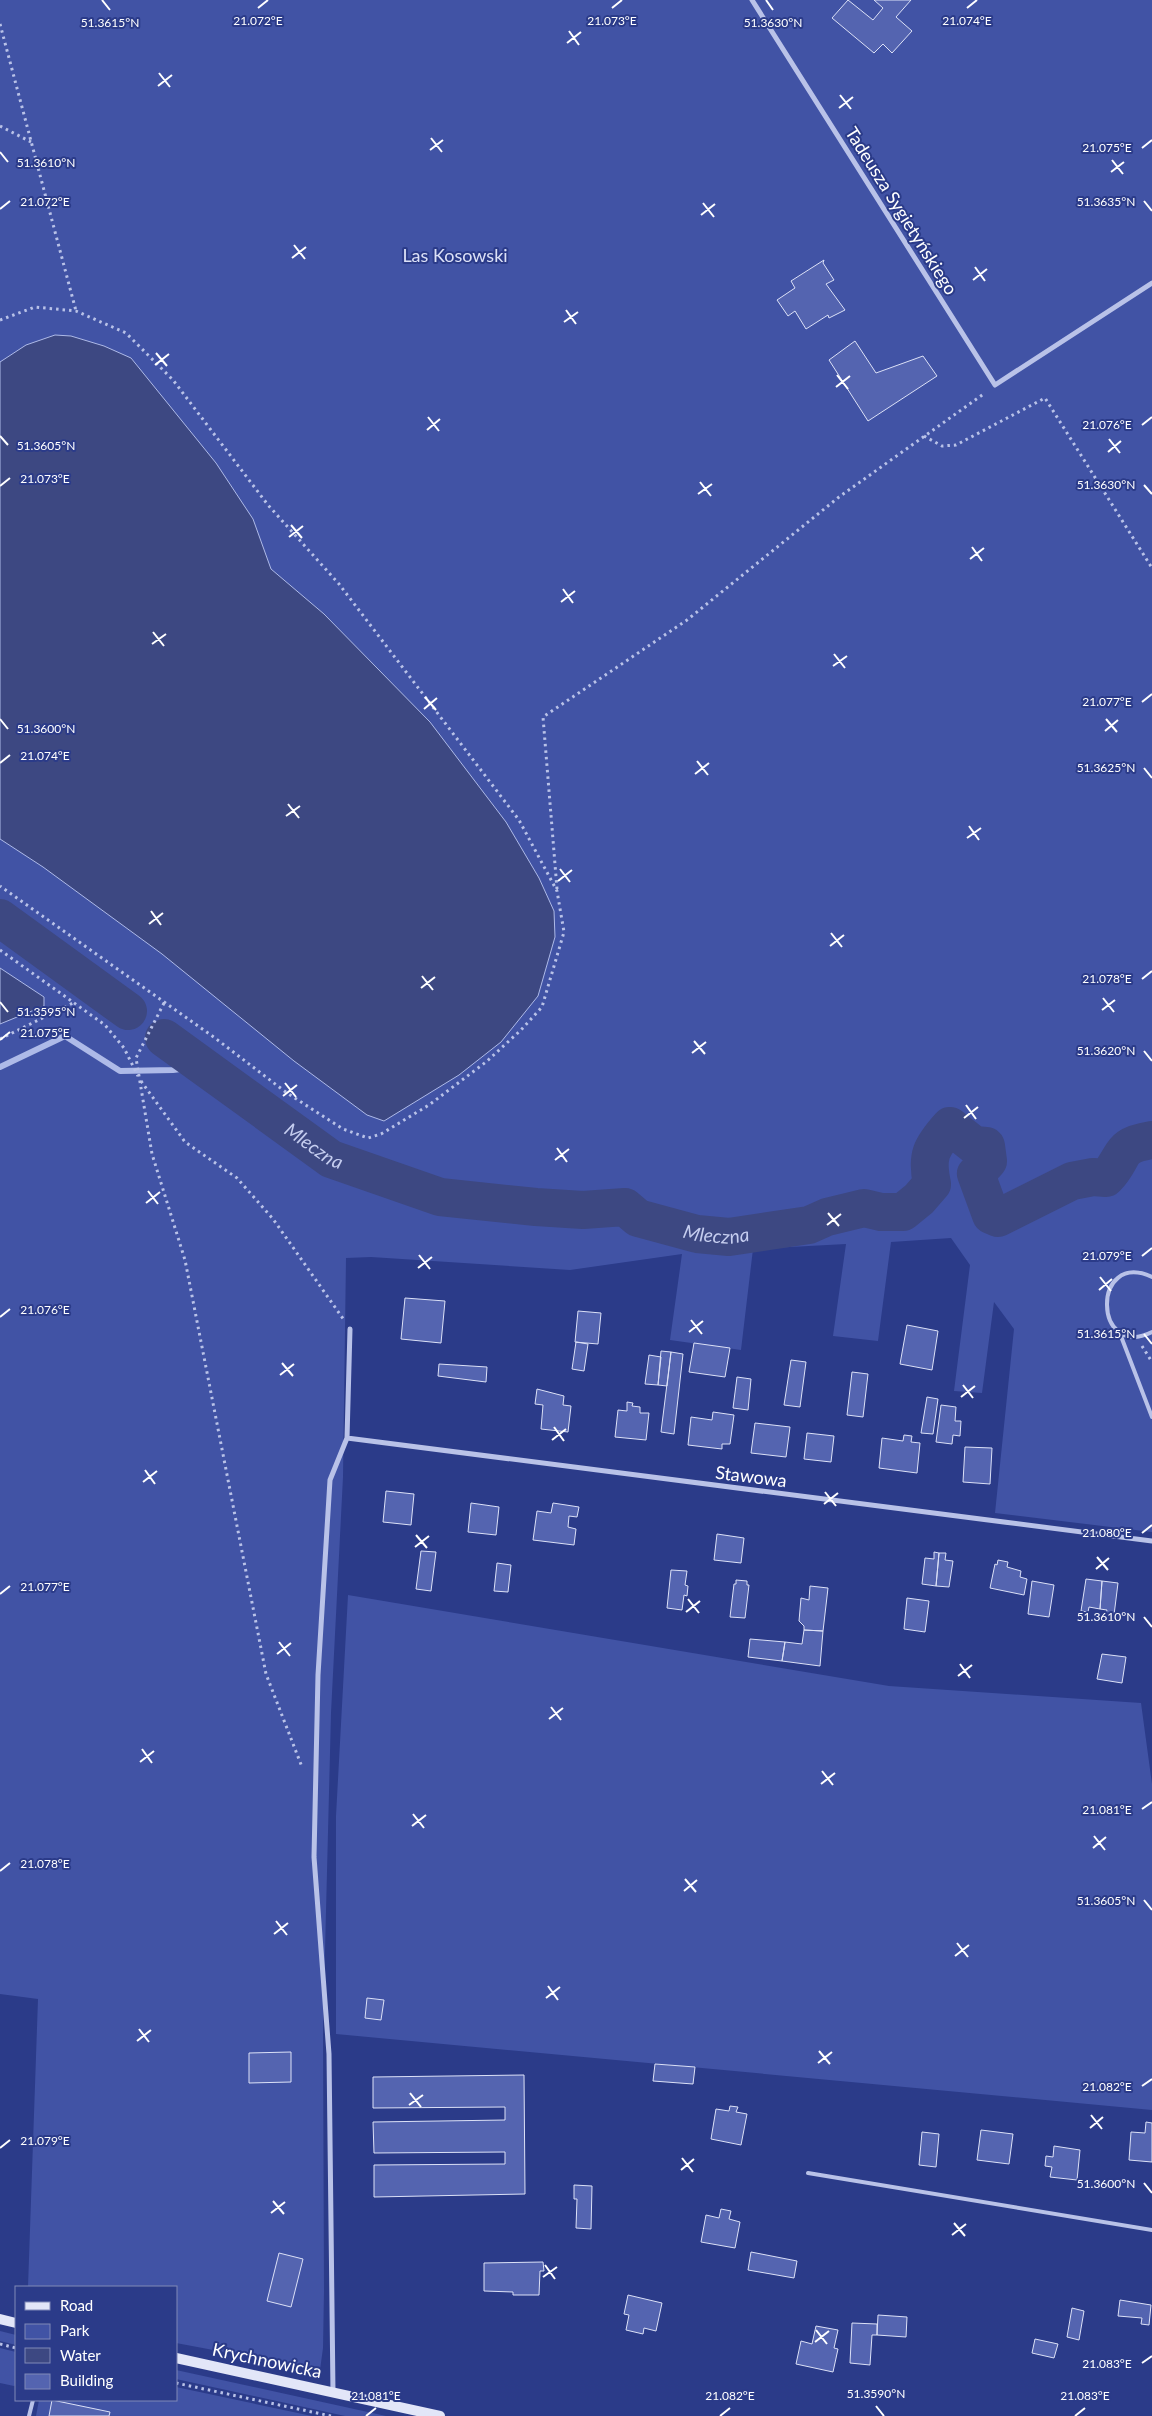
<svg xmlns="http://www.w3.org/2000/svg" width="1152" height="2416" viewBox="0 0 1152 2416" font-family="Lato,sans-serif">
  <rect width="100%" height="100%" fill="#2b3b89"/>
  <path fill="#4153a5" d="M 0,0 L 1152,0 L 1152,1532 L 995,1513 L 1014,1329 L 994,1302 L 982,1393 L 954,1391 L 970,1265 L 951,1238 L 891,1242 L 878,1341 L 833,1336 L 846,1244 L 753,1249 L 741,1350 L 670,1340 L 682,1254 L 570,1270 L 371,1257 L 346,1258 L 343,1477 L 331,1713 L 323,2031 L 324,2290 L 323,2348 L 320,2370 L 176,2343 L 176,2287 L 28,2287 L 38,1999 L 0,1994 Z
    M 348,1595 L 889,1686 L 1141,1703 L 1152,1784 L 1152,2110 L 336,2034 L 336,1816 Z
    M 0,2331 L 16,2335 L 16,2345 L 0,2341 Z
    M 0,2348 L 16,2352 L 16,2385 L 14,2386 L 0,2383 Z
    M 176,2370 L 386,2416 L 345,2416 L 176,2379 Z
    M 176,2387 L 312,2416 L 36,2416 L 39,2400 L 176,2400 Z"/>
  <path fill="#3d4882" stroke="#aebae8" d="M 55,335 L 71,336 L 104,346 L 131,358 L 216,463 L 253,519 L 271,569 L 324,614 L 430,722 L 506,822 L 539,878 L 554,911 L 555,937 L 538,996 L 501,1042 L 459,1075 L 384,1121 L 367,1115 L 294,1061 L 162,954 L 43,867 L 0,839 L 0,362 L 26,345 Z
    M 0,968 L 44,997 L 44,1006 L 0,1024 Z"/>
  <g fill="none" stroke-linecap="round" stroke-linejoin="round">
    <path stroke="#aebae8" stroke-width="6" d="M 0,1067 L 65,1036 L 120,1071 L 173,1070 L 203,1066"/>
    <g stroke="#3d4882" stroke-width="38">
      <path d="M 0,918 L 128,1011"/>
      <path id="s1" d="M 164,1038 L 331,1159 L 440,1197 L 536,1207 L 583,1210 L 625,1207 L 638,1218 L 697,1234 L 729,1237 L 809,1225 L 827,1217 L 864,1208 L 881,1212 L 903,1212 L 919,1199 L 932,1184 C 926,1156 931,1147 950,1126 L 974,1145 L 986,1146 L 988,1161 L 976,1174 L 991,1215 L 998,1218 L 1072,1181 L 1093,1177 L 1106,1178 C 1127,1156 1115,1146 1152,1140"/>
    </g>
  </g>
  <path fill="#5464b0" stroke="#dce1f7" d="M 848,0 L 873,20 L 883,8 L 874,0 L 911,0 L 896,17 L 912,31 L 892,53 L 883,44 L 874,53 L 832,18 Z
    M 824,260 L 823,263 L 834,280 L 826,284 L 845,310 L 829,318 L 828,315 L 806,329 L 795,311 L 788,316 L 777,300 L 795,288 L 791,281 Z
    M 855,341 L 876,373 L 923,356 L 937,376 L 868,421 L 829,360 Z
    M 405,1298 L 445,1301 L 441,1343 L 401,1339 Z
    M 578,1311 L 601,1313 L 598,1344 L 575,1342 Z
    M 907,1325 L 938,1331 L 932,1370 L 900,1364 Z
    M 576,1342 L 588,1344 L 584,1371 L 572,1369 Z
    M 694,1343 L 730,1348 L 725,1377 L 689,1372 Z
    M 661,1351 L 671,1352 L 667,1386 L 658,1385 Z
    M 671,1352 L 683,1354 L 674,1434 L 661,1432 Z
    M 649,1355 L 661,1357 L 658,1385 L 645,1384 Z
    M 791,1360 L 806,1362 L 800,1407 L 784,1405 Z
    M 439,1364 L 487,1367 L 486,1382 L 438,1376 Z
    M 852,1372 L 868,1374 L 863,1417 L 847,1415 Z
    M 737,1377 L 751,1379 L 748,1410 L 733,1408 Z
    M 537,1389 L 564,1396 L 563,1405 L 571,1406 L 568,1432 L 541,1429 L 543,1405 L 535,1404 Z
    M 927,1397 L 938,1399 L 933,1434 L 921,1433 Z
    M 627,1402 L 633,1403 L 632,1406 L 640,1407 L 640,1413 L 649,1413 L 646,1440 L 615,1437 L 618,1410 L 627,1411 Z
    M 941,1405 L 956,1407 L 955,1421 L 961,1421 L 960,1436 L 953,1435 L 952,1444 L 936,1442 Z
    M 713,1412 L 734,1415 L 730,1444 L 722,1444 L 722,1449 L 688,1445 L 691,1417 L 712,1420 Z
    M 755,1423 L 790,1427 L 786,1457 L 751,1453 Z
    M 807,1433 L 834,1436 L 831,1462 L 804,1459 Z
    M 904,1435 L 912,1436 L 911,1442 L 920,1443 L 917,1473 L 879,1468 L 882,1438 L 903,1441 Z
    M 965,1447 L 992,1448 L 990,1484 L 963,1482 Z
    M 386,1491 L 414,1494 L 411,1525 L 383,1522 Z
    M 471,1503 L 499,1507 L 496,1535 L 468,1532 Z
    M 553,1503 L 579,1507 L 577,1517 L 569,1516 L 568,1527 L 576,1529 L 574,1545 L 533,1540 L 537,1511 L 551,1513 Z
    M 717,1534 L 744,1538 L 741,1563 L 714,1560 Z
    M 421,1551 L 436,1552 L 431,1591 L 416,1589 Z
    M 934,1552 L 939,1553 L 936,1586 L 922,1584 L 925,1558 L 934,1559 Z
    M 939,1553 L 946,1553 L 945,1560 L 953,1561 L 949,1587 L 936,1586 Z
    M 998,1560 L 1008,1562 L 1007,1567 L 1021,1571 L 1020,1577 L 1027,1579 L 1024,1595 L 990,1588 L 995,1564 L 997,1565 Z
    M 497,1563 L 511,1565 L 508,1592 L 494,1591 Z
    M 671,1570 L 687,1571 L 685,1585 L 688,1586 L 687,1596 L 684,1595 L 682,1610 L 667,1608 Z
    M 1086,1579 L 1102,1581 L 1100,1609 L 1089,1607 L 1088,1612 L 1081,1611 Z
    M 736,1580 L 747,1581 L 747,1585 L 749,1585 L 745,1618 L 730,1617 L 734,1584 L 736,1584 Z
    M 1032,1581 L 1054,1585 L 1049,1617 L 1028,1614 Z
    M 1102,1581 L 1118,1583 L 1114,1615 L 1106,1614 L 1107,1610 L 1100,1609 Z
    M 810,1586 L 828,1588 L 823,1631 L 804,1630 L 804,1626 L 799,1621 L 801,1598 L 809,1600 Z
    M 907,1598 L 929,1601 L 925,1632 L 904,1629 Z
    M 804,1630 L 823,1631 L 820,1666 L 782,1661 L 785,1642 L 802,1644 Z
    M 750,1639 L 785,1642 L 782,1661 L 748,1657 Z
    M 1102,1654 L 1126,1657 L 1122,1683 L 1097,1679 Z
    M 367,1998 L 384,2000 L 381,2020 L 365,2018 Z
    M 291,2052 L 291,2082 L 249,2083 L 249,2053 Z
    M 655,2064 L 695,2067 L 693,2084 L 653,2081 Z
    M 524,2075 L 525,2194 L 374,2197 L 374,2165 L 505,2164 L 505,2152 L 374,2153 L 373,2122 L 505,2120 L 505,2107 L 373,2108 L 373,2077 Z
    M 730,2106 L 738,2107 L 736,2112 L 747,2114 L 741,2145 L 711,2139 L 716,2109 L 729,2111 Z
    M 1146,2122 L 1152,2123 L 1152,2162 L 1129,2160 L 1131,2132 L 1145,2133 Z
    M 981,2130 L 1013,2134 L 1009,2164 L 977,2160 Z
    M 922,2132 L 939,2134 L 936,2167 L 919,2165 Z
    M 1054,2146 L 1080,2150 L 1077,2180 L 1050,2177 L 1052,2167 L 1045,2166 L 1046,2156 L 1053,2157 Z
    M 574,2185 L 592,2186 L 591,2229 L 576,2228 L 577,2199 L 574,2199 Z
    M 721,2209 L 731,2211 L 729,2219 L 740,2222 L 735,2248 L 701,2242 L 706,2215 L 719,2218 Z
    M 751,2252 L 797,2261 L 794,2278 L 748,2270 Z
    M 279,2253 L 303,2259 L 291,2307 L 267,2301 Z
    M 543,2262 L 544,2271 L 540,2271 L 539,2295 L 513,2295 L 513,2292 L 484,2291 L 484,2263 Z
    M 628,2295 L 662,2303 L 656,2331 L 644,2328 L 643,2334 L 626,2330 L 629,2315 L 624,2314 Z
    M 1120,2300 L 1151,2305 L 1149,2325 L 1141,2324 L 1142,2318 L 1118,2316 Z
    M 1072,2308 L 1084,2311 L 1079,2340 L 1067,2337 Z
    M 878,2315 L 907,2317 L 906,2337 L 877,2335 Z
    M 852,2323 L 877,2324 L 877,2335 L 872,2335 L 870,2365 L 850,2363 Z
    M 816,2326 L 838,2330 L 834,2348 L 838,2349 L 833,2372 L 796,2364 L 801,2341 L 812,2344 Z
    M 1035,2339 L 1058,2344 L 1054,2358 L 1032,2353 Z
    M 52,2400 L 110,2412 L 109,2416 L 49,2416 Z"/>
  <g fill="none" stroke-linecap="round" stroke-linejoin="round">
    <path stroke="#b9c2e8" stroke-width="3" stroke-dasharray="2.5 4" stroke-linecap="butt" d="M 0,24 L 76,311
      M 0,126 L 31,142
      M 0,320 L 35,307 L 76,311 L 126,333 L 173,380 L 268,505 L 339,584 L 519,820 L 557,891 L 564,932 L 542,1007 L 521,1030 L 486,1062 L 429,1105 L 381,1134 L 368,1138 L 343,1129 L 287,1093 L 215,1038 L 0,886
      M 924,436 L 942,446 L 956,445 L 1045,398 L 1152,568
      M 557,889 L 543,717 L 687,620 L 839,497 L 985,393
      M 0,950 L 105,1025 L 124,1048 L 138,1076
      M 164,1003 L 136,1058 L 152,1154 L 185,1260 L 266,1674 L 302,1767
      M 0,1039 L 73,1003
      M 141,1081 L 185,1142 L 237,1178 L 273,1219 L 344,1320
      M 1142,1346 L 1152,1362
      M 0,2344 L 16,2348
      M 176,2383 L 331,2416"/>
    <path stroke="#b9c2e8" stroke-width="4" d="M 1152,1277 C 1091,1249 1093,1361 1152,1332
      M 1119,1331 L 1152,1417
      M 808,2173 L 1152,2230
      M 29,2416 L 33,2400"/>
    <path stroke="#b9c2e8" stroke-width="5" d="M 752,0 L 995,385 L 1152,283
      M 347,1438 L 1152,1541
      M 333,2392 L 329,2054 L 314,1857 L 318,1675 L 330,1480 L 347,1438 L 350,1329"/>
    <path stroke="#e2e6f8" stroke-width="10" d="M 0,2319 L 16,2323
      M 176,2358 L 440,2416"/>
  </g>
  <path fill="none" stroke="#fff" stroke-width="2" d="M 102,0 L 110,10M 766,0 L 773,10M 258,8 L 268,0M 612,8 L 622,0M 967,8 L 977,0M 569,31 L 579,45M 567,43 L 581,32M 159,73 L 170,87M 158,86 L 172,75M 840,95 L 851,109M 839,108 L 853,97M 431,138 L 442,152M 1142,148 L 1152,140M 430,150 L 443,140M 0,152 L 8,162M 1112,160 L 1123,174M 1111,172 L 1124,162M 1144,201 L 1152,211M 703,203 L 714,217M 0,209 L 10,201M 701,215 L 715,204M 294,245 L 305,259M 292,258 L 306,247M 975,267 L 985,281M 973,280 L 987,269M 566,310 L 576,324M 564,322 L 578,312M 156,353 L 167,366M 155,365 L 169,354M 837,375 L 848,389M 836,387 L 850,376M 428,417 L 439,431M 1142,425 L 1152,417M 427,430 L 440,419M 0,436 L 8,445M 1109,439 L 1120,453M 1108,452 L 1121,441M 700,482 L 711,496M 1144,485 L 1152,494M 0,486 L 10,478M 698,494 L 712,484M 291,525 L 302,538M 289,537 L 303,526M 972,547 L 982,561M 970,559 L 984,548M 563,589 L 573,603M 561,602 L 575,591M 153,632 L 164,646M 152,644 L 166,634M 834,654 L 845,668M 833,666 L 847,656M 425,697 L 436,710M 1142,702 L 1152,694M 424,709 L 437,698M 0,719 L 8,729M 1106,719 L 1117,732M 1105,731 L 1118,720M 697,761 L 708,775M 0,763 L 10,755M 1144,768 L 1152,778M 695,774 L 709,763M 288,804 L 299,818M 286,816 L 300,806M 969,826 L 979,840M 967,838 L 981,828M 560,869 L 570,882M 558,881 L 572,870M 151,911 L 161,925M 149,924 L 163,913M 831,933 L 842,947M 830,946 L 844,935M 422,976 L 433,990M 1142,979 L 1152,971M 421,988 L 435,977M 1103,998 L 1114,1012M 0,1002 L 8,1012M 1102,1010 L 1115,1000M 0,1040 L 10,1032M 694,1041 L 705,1054M 1144,1051 L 1152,1061M 692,1053 L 706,1042M 285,1083 L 296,1097M 283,1096 L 297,1085M 966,1105 L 976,1119M 964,1118 L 978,1107M 557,1148 L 567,1162M 555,1160 L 569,1149M 148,1191 L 158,1204M 146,1203 L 160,1192M 828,1213 L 839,1226M 827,1225 L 841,1214M 419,1255 L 430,1269M 1142,1256 L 1152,1248M 418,1268 L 432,1257M 1100,1277 L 1111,1291M 1099,1290 L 1112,1279M 0,1317 L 10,1309M 691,1320 L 702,1334M 689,1332 L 703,1321M 1144,1334 L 1152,1344M 282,1363 L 293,1376M 280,1375 L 294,1364M 963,1385 L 973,1398M 961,1397 L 975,1386M 554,1427 L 564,1441M 552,1440 L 566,1429M 145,1470 L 155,1484M 143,1482 L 157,1471M 825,1492 L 836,1506M 824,1504 L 838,1493M 1142,1533 L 1152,1525M 416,1535 L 427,1548M 415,1547 L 429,1536M 1097,1557 L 1108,1570M 1096,1569 L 1109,1558M 0,1594 L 10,1586M 688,1599 L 699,1613M 686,1612 L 700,1601M 1144,1617 L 1152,1627M 279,1642 L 290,1656M 277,1654 L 291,1643M 960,1664 L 970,1678M 958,1676 L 972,1665M 551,1707 L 561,1720M 549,1719 L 563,1708M 142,1749 L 152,1763M 140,1762 L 154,1751M 822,1771 L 833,1785M 821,1784 L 835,1773M 1142,1809 L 1152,1802M 413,1814 L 424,1828M 412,1826 L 426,1815M 1094,1836 L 1105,1850M 1093,1848 L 1106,1837M 0,1871 L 10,1863M 685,1879 L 696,1892M 684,1891 L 697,1880M 1144,1900 L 1152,1910M 276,1921 L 287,1935M 274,1934 L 288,1923M 957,1943 L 968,1957M 955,1956 L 969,1945M 548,1986 L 558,2000M 546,1998 L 560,1987M 139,2029 L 149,2042M 137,2041 L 151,2030M 819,2051 L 830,2064M 818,2063 L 832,2052M 1142,2086 L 1152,2079M 410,2093 L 421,2107M 409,2105 L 423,2095M 1091,2115 L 1102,2129M 1090,2128 L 1103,2117M 0,2148 L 10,2140M 682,2158 L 693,2172M 681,2170 L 694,2159M 1144,2183 L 1152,2193M 273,2201 L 284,2214M 271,2213 L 285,2202M 954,2223 L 965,2236M 952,2235 L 966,2224M 545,2265 L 555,2279M 543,2277 L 557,2267M 816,2330 L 827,2344M 815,2342 L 829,2331M 1142,2363 L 1152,2356M 876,2406 L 884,2416M 366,2416 L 376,2408M 720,2416 L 730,2408M 1075,2416 L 1085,2408"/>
  <g text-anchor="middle" stroke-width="4" stroke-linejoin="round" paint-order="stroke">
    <g font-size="18" fill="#fff" stroke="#2b3b89">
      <text transform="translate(901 211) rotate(58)" y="6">Tadeusza Sygietyńskiego</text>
      <text transform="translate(751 1477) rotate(7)" y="6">Stawowa</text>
      <text transform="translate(267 2361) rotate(12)" y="6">Krychnowicka</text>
    </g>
    <g font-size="18" fill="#dce1f7" stroke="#2b3b89">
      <text x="455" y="262">Las Kosowski</text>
    </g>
    <g font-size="19" font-style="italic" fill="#c5cdef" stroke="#2b3b89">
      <text dy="7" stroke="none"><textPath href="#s1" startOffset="185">Mleczna</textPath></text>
      <text dy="7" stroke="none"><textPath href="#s1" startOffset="605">Mleczna</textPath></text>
    </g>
  </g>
  <g font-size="12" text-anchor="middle" fill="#fff" stroke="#2b3b89" stroke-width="4" stroke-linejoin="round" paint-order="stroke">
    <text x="258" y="25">21.072°E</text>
    <text x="612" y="25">21.073°E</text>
    <text x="967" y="25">21.074°E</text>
    <text x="110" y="27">51.3615°N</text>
    <text x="773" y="27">51.3630°N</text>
    <text x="1107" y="152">21.075°E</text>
    <text x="46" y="167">51.3610°N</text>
    <text x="45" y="206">21.072°E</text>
    <text x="1106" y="206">51.3635°N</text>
    <text x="1107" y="429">21.076°E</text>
    <text x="46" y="450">51.3605°N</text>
    <text x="45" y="483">21.073°E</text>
    <text x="1106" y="489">51.3630°N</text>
    <text x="1107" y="706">21.077°E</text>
    <text x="46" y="733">51.3600°N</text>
    <text x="45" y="760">21.074°E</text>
    <text x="1106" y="772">51.3625°N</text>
    <text x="1107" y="983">21.078°E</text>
    <text x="46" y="1016">51.3595°N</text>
    <text x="45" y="1037">21.075°E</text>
    <text x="1106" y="1055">51.3620°N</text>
    <text x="1107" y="1260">21.079°E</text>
    <text x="45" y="1314">21.076°E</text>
    <text x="1106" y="1338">51.3615°N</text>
    <text x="1107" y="1537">21.080°E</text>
    <text x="45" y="1591">21.077°E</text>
    <text x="1106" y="1621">51.3610°N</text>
    <text x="1107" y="1814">21.081°E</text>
    <text x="45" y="1868">21.078°E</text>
    <text x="1106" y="1905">51.3605°N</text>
    <text x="1107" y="2091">21.082°E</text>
    <text x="45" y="2145">21.079°E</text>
    <text x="1106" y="2188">51.3600°N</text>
    <text x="1107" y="2368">21.083°E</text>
    <text x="876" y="2398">51.3590°N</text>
    <text x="376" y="2400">21.081°E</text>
    <text x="730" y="2400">21.082°E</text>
    <text x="1085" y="2400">21.083°E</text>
  </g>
  <rect x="15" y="2286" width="162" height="115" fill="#2b3b89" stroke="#8089b8"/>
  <rect x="25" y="2302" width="25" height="8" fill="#e2e6f8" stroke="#8089b8"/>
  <text x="60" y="2311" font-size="15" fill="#ffffff">Road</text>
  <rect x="25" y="2324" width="25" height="15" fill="#4153a5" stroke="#8089b8"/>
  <text x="60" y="2336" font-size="15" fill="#ffffff">Park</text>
  <rect x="25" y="2348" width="25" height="15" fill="#3d4882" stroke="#8089b8"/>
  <text x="60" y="2361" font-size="15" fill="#ffffff">Water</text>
  <rect x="25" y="2374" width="25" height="15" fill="#5464b0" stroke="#8089b8"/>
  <text x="60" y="2386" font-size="15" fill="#ffffff">Building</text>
</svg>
